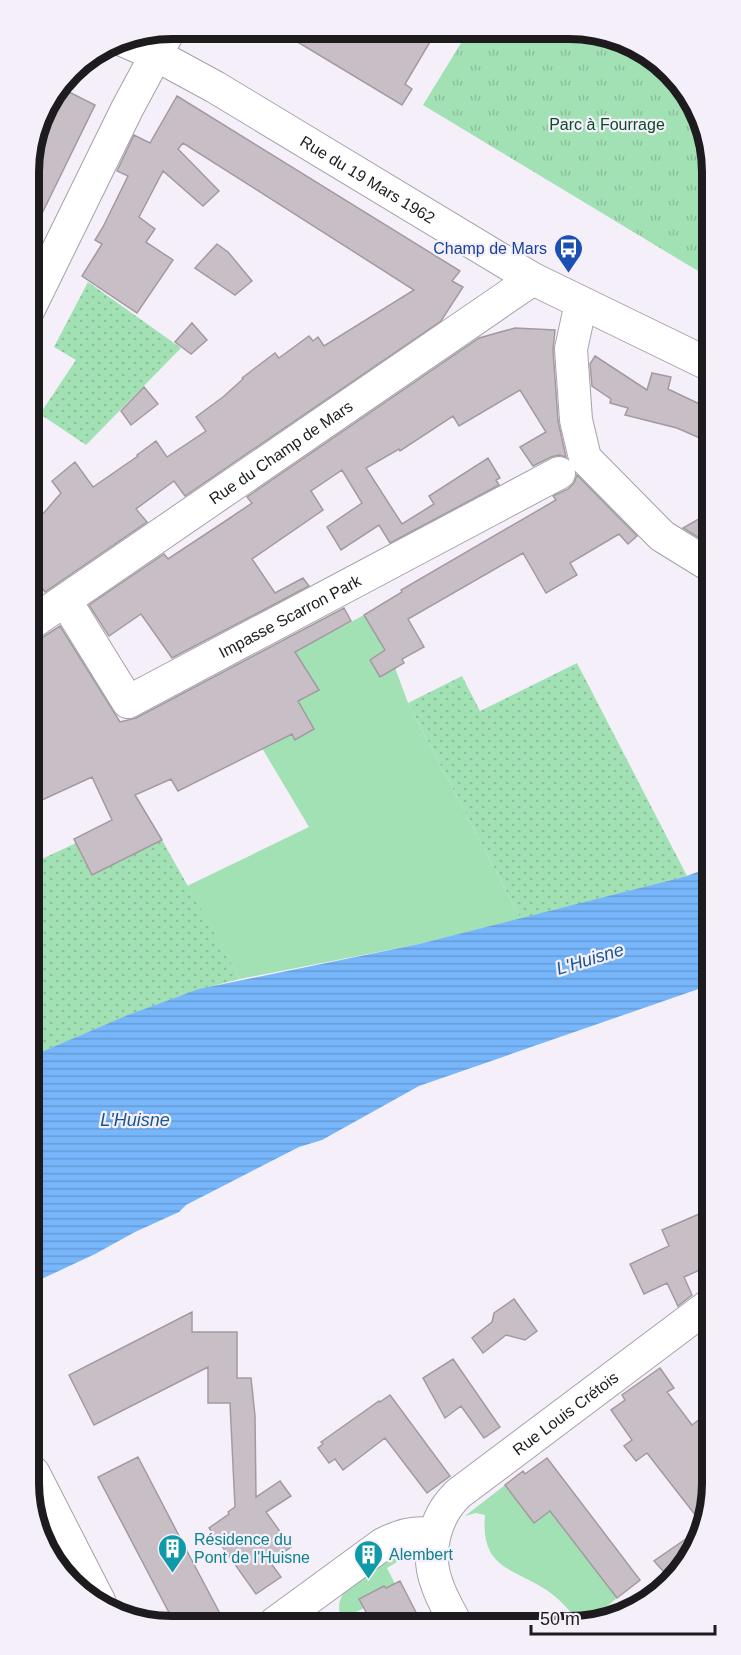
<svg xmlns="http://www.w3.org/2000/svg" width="741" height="1655" viewBox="0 0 741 1655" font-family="Helvetica,sans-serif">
  <defs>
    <pattern id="park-tufts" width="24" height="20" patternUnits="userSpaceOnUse" patternTransform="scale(1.5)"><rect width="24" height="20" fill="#a2e1b4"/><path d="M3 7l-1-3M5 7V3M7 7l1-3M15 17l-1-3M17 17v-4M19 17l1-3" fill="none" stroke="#8bc09a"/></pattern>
    <pattern id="garden-dots" width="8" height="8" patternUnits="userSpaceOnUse" patternTransform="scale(1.5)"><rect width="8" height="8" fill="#a2e1b4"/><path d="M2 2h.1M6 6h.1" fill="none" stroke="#8bc09a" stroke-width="1.8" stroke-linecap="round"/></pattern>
    <pattern id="water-rules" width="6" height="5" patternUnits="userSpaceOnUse" patternTransform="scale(1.5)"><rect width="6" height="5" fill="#77b6fa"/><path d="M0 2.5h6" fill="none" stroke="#669cd6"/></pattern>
  </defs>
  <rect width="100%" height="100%" fill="#f5eff9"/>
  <path fill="#a2e1b4" d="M 364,615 L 394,665 L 408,703 L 521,919 L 419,944 L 240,979 L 187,886 L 309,827 L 244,718 L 273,701 L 295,739 L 314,729 L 298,701 L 318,690 L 295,652 Z
    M 505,1485 L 534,1523 L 573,1494 L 582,1505 L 559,1523 L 617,1598 L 601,1611 L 607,1621 L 579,1622 C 571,1612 562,1602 552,1594 C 517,1568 480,1572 485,1515 L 476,1513 L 465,1516 Z
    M 393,1554 L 397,1562 L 387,1568 L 395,1584 L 386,1589 L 384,1586 L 360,1599 L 364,1608 L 341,1620 C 338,1608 338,1601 345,1591 Z"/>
  <path fill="url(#park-tufts)" d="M 469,30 L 597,31 L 664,64 L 708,134 L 708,277 L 423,105 Z"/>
  <path fill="url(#garden-dots)" d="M 88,282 L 181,348 L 86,445 L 40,414 L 76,360 L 54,347 Z
    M 577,663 L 687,876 L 521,919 L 408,703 L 462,676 L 480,711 Z
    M 162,840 L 240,979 C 167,996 101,1028 32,1056 L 31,864 L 76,843 L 92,875 Z"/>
  <path fill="url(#water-rules)" d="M 710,867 L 710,985 L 419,1086 L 322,1140 L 299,1147 L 186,1205 L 179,1212 L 135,1232 L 95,1254 L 33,1283 L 32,1056 L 128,1015 L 199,989 L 419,944 L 687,876 Z"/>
  <path fill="#c8bfc6" stroke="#a39aa1" stroke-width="1.5" d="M 276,29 L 381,30 L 437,30 L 405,84 L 412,89 L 402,105 Z
    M 59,87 L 95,105 L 29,240 L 29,162 L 43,109 Z
    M 177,96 L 460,271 L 452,281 L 463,287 L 441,321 L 185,496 L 174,481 L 136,509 L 147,522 L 45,592 L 30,571 L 30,523 L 42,515 L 61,493 L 52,481 L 75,462 L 93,487 L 138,456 L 137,455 L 156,441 L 167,457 L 206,431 L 196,417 L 223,397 L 243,379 L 242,378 L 275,353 L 279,358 L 309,336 L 313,341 L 318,337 L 324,346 L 414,290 L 183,143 L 178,149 L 219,191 L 203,206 L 163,171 L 139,217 L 155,229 L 146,242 L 173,260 L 137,313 L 82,276 L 102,244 L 95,240 L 103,227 L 128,176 L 117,171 L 134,135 L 150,143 Z
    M 217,244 L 228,252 L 252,281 L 235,295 L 195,268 Z
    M 192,323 L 207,340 L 191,354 L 175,342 Z
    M 515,328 L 555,330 L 553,350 L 558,421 L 566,457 L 559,455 L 551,457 L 533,466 L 520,447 L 546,432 L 520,390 L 459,426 L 453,416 L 400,451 L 399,449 L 366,468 L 402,524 L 434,504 L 429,496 L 488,458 L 500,478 L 496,480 L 499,485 L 390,543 L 379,525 L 341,550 L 327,527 L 362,503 L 342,470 L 311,491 L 323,510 L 252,559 L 275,593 L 303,578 L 309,586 L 172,658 L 141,614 L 109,636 L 89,605 L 164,554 L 168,559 L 227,520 L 252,503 L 247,497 L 479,338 Z
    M 595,356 L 647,390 L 652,373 L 671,377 L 668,389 L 708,408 L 709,442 L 677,428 L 625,415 L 628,408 L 610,403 L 611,399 L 592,386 L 590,364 Z
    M 144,387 L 158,404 L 131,425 L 121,411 Z
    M 577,475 L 637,536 L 628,544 L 619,534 L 570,563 L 577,575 L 546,593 L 523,553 L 408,619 L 424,647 L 402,659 L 404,663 L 380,677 L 370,660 L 385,650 L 364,615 L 402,592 L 401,590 L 556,500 L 553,496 L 568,489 L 574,483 Z
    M 709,513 L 709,544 L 683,528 Z
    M 344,608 L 351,621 L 295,652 L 319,690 L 298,701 L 314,729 L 295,740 L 292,734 L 178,791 L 171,779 L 135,795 L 162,840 L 92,875 L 74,839 L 112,820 L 92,777 L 31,805 L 30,642 L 40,639 L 60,626 L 120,722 L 136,718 Z
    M 711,1209 L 711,1265 L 684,1277 L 692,1295 L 678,1306 L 667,1283 L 644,1294 L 630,1264 L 669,1246 L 662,1230 Z
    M 514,1299 L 537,1331 L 525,1340 L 506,1335 L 483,1353 L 472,1338 L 492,1322 L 494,1313 Z
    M 192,1312 L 192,1332 L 237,1332 L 237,1378 L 251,1378 L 255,1416 L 256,1497 L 280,1481 L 291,1496 L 266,1512 L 291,1547 L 270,1562 L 281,1577 L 256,1594 L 209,1528 L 229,1514 L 228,1512 L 235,1507 L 230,1403 L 208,1403 L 208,1367 L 94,1425 L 69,1375 Z
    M 453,1359 L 500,1427 L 484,1438 L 461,1406 L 445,1418 L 423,1378 Z
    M 660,1368 L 674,1388 L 667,1392 L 692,1425 L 712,1410 L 712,1493 L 700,1521 L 647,1453 L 636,1461 L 624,1446 L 632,1440 L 611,1410 L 625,1400 L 622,1395 Z
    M 390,1395 L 450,1476 L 427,1493 L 385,1438 L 343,1470 L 335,1459 L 329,1463 L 318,1448 L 323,1444 L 321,1442 L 379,1401 L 380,1402 Z
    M 138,1457 L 189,1555 L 225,1623 L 175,1624 L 98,1477 Z
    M 547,1458 L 640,1580 L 617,1598 L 550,1511 L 534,1523 L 505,1485 L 523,1471 L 525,1474 Z
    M 696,1532 L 677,1577 L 672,1581 L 654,1561 Z
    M 400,1581 L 421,1622 L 372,1623 L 359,1599 L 384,1586 L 386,1588 Z"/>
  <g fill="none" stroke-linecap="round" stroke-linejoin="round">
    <defs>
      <g id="minor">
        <path id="s1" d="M 120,39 L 156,55 L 215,87 L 533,279 L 708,364"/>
        <path d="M 581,303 L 571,349 L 576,420 L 585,458 L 662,536 L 709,565"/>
        <path d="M 29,309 L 127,109 L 170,29"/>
        <path id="s2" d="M 65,600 L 128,702 L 559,473"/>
        <path id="s3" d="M 30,624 L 533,279"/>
        <path id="s4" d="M 455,1622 C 449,1610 441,1597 437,1584 C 425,1553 435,1515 459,1493 L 712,1303"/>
        <path d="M 275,1623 L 383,1544 C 399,1536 416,1530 434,1535"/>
      </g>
      <path id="major" d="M 33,1473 L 99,1602"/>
    </defs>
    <use href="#minor" stroke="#a6a1aa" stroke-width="34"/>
    <use href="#major" stroke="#a6a1aa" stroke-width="35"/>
    <use href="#minor" stroke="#fff" stroke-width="32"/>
    <use href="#major" stroke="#fff" stroke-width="33"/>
  </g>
  <defs>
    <symbol id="bus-pin" viewBox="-11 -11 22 30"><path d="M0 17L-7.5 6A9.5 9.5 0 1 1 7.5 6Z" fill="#1a4fb4" stroke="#f5eff9"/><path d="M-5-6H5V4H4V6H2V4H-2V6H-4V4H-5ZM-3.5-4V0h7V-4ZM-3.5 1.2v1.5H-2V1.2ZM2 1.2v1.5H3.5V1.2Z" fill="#fff"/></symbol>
    <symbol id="building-pin" viewBox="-11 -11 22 30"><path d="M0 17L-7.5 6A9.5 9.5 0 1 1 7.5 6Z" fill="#0f9aa8" stroke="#f5eff9"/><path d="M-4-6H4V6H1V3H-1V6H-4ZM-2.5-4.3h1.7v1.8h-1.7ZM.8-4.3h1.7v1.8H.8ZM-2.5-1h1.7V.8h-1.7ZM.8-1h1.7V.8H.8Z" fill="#fff"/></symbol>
  </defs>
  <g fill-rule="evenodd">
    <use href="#bus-pin" x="552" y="232" width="33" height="45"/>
    <use href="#building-pin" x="156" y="1532" width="33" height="45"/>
    <use href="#building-pin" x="352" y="1538" width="33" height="45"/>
  </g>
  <g text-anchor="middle" stroke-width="4.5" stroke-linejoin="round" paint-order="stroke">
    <g font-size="16" fill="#0a4d28" stroke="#f5eff9">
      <text x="607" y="130">Parc à Fourrage</text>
    </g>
    <g font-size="16" fill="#1d1b1e" stroke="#f5eff9">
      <text dy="6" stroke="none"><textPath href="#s1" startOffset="285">Rue du 19 Mars 1962</textPath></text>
      <text dy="6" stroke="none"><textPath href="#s3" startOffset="304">Rue du Champ de Mars</textPath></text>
      <text dy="6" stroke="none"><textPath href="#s2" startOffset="303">Impasse Scarron Park</textPath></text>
      <text dy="6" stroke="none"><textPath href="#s4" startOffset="274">Rue Louis Crétois</textPath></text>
    </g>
    <g font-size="16" fill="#164399" stroke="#f5eff9" text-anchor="end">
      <text x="547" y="254">Champ de Mars</text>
    </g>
    <g font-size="16" fill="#0d838f" stroke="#f5eff9" text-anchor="start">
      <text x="194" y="1545">Résidence du<tspan x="194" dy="18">Pont de l'Huisne</tspan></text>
      <text x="389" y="1560">Alembert</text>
    </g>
    <g font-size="18" font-style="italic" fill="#155794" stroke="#f5eff9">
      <text transform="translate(590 959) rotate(-17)" y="6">L'Huisne</text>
      <text x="135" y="1126">L'Huisne</text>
    </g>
  </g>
  <path d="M0 0H741V1655H0ZM172 39H569A133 133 0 0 1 702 172V1483A133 133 0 0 1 569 1616H172A133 133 0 0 1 39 1483V172A133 133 0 0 1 172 39Z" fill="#f5eff9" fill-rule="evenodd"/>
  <path fill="none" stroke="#1d1b1e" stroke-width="8" d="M172 39H569A133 133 0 0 1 702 172V1483A133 133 0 0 1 569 1616H172A133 133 0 0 1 39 1483V172A133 133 0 0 1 172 39Z"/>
  <path d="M531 1625v9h184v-9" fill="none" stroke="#1d1b1e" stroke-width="3"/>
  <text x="540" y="1625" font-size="18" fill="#1d1b1e" stroke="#f5eff9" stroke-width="4.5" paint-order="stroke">50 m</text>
</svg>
